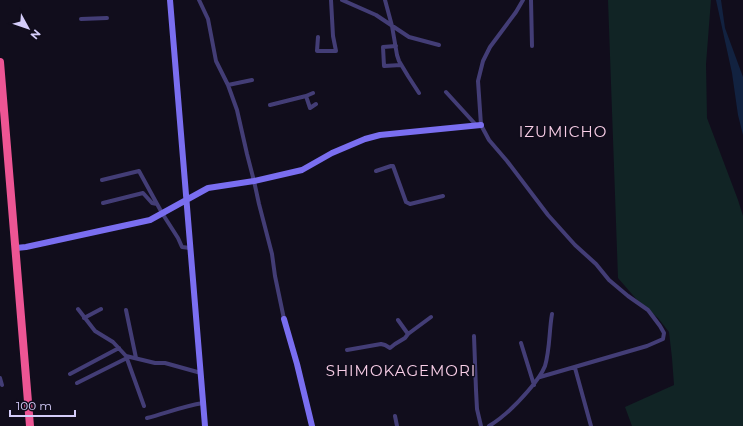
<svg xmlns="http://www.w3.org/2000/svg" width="743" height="426" viewBox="0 0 743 426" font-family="Montserrat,sans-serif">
  <rect width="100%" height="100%" fill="#110d1c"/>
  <path fill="#112425" d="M 608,0 L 711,0 L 706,64 L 707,118 L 738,200 L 743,216 L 743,426 L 632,426 L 625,407 L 674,385 L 672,358 L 669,332 L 658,318 L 638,301 L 618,278 Z"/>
  <path fill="#122240" d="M 716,0 L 721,0 L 725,28 L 743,77 L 743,135 L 738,115 L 732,73 Z"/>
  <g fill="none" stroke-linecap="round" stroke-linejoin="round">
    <path stroke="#433d76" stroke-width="4" d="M 199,0 L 208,19 L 216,61 L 228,85 L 237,110 L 247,154 L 254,181 L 259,204 L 272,254 L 275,276 L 284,319
      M 342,0 L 376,15 L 409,37 L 439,45
      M 385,0 L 392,26 L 397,55 L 399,61 L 408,76 L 419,93
      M 523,0 L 516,12 L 490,47 L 483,61 L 478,81 L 481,125 L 489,140 L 507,161 L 548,215 L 575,245 L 596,264 L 609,280 L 628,296 L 648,310 L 660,326 L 664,333 L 663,339 L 647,346 L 540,377
      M 531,0 L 532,46
      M 81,19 L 107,18
      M 318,37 L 317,51 L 336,51 L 333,36 L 331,0
      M 396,46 L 383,47 L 384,66 L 401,65
      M 228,85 L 252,80
      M 446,92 L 477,126
      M 306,96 L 310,108 L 316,104
      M 270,105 L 306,96 L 313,93
      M 376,171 L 391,166 L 393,166 L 406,202 L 410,204 L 443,196
      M 102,180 L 139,171 L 162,213 L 178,238 L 182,247 L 190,248
      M 103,203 L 143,193 L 152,203 L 157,204
      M 78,309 L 95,331 L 113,342 L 126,356 L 144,406
      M 126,310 L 136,358
      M 84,318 L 101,309
      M 398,320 L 408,334
      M 474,336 L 476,390 L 477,409 L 481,426
      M 521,343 L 534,385
      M 347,350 L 381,344 L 385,345 L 390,348 L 395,344 L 405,338 L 408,334 L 431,317
      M 126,356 L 155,363 L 165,363 L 201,373
      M 575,368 L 591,426
      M 70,374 L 119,348
      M 0,378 L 2,385
      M 77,383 L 127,358
      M 395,416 L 397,426
      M 147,418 C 166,413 184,406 203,403
      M 489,426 C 504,417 516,405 528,391 C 535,383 541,376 545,366 C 550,349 549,331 552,314"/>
    <path stroke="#7a6ef0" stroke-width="6" d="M 170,0 L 205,426
      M 16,248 L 26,247 L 150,220 L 208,188 L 254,181 L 302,170 L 332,153 L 365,139 L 380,135 L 400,133 L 481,125
      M 284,319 L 297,364 L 312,426"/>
    <path stroke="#ed5594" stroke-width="8" d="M 0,62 L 30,426"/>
  </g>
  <g text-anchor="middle" stroke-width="3" stroke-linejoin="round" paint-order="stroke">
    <g font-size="15" letter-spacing="1" fill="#facfe8" stroke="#110d1c">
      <text x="563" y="137">IZUMICHO</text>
      <text x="401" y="376">SHIMOKAGEMORI</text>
    </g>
  </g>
  <g transform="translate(28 28) rotate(130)" stroke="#110d1c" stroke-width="3" paint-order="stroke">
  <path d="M0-3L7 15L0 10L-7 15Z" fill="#d5cdfa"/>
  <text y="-6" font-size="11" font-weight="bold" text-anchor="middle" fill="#d5cdfa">N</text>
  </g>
  <path d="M10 410v6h65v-6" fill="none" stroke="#d5cdfa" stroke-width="2"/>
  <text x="16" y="410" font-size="12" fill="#d5cdfa" stroke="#110d1c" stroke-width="3" paint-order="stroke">100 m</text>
</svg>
